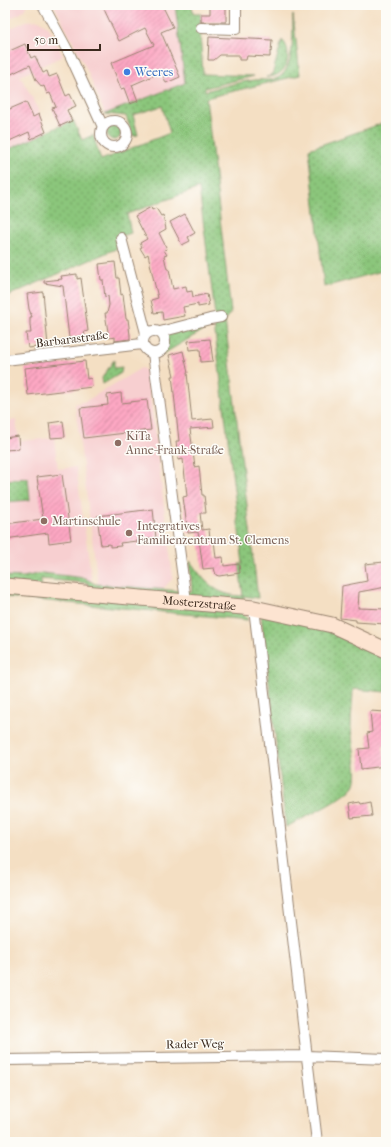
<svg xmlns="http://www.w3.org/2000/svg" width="391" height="1147" viewBox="0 0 391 1147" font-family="'IM FELL French Canon',serif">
  <defs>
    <pattern id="green-dots" width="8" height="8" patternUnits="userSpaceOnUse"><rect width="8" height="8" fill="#8bc67b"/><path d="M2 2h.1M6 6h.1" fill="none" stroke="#73a164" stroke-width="1.8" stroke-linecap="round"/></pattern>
    <pattern id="building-hatch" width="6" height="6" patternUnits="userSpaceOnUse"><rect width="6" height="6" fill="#fda7c3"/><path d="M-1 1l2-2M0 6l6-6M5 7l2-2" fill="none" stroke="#ce889e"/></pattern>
  </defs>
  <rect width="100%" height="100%" fill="#fdfcf7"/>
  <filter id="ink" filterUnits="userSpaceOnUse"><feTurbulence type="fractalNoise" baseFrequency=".025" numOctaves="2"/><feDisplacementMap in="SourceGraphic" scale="8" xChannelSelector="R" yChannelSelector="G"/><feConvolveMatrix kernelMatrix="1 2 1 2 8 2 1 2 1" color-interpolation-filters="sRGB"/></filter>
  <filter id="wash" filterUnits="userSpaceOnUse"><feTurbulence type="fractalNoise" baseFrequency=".012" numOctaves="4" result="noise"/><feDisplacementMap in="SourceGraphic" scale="16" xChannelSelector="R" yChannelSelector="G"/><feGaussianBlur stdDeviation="0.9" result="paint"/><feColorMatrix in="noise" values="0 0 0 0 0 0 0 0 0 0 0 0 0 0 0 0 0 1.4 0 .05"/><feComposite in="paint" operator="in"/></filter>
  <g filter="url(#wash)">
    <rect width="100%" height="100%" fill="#f4dfc3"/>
    <path fill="#f7cfd0" d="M 5,5 L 28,5 L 21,13 L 5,21 Z
      M 54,5 L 175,5 L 185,83 L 105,114 L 86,68 Z
      M 39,20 L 49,28 L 63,56 L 20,76 L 36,104 L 46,132 L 5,151 L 5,31 L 26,21 Z
      M 141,368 L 147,371 L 173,578 L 162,590 L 98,584 L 75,404 L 86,401 Z
      M 16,420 L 19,441 L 54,438 L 58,469 L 76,467 L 92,582 L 85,578 L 42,573 L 23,577 L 5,576 L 5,422 Z"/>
    <path fill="url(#green-dots)" stroke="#63784c" d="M 175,5 L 192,5 L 193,14 L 201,14 L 200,33 L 203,74 L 254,76 L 205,88 L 205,91 C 221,87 238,82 254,80 C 261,79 268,81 275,79 C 296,73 292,32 293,15 L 300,75 L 206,98 L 231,312 L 225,320 L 258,598 L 243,596 L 245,602 L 88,590 L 88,583 L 41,579 L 40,586 L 5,582 L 5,576 L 23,577 L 42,573 L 85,578 L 95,584 L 192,592 L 190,561 C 205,582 216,596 243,596 L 239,564 L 243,564 L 214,324 L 163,354 L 168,342 L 167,336 L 168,332 L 176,332 L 199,328 L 200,325 L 215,315 L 199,188 L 127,214 L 131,233 L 118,237 L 120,247 L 5,297 L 5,151 L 73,120 L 82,140 L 93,135 L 101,160 L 170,133 L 162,106 L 133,115 L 138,135 L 133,136 L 126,116 L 105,114 L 185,83 Z
      M 282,40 C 290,47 290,65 281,72 C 277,76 271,77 266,77 L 271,76 L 273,72 Z
      M 386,122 L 386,270 L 324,287 L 309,149 Z
      M107 133a7 7 0 1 1 14 0a7 7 0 1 1-14 0Z
      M 114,360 L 114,368 L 122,367 L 121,373 L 103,384 L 102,378 Z
      M 28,478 L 30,500 L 5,502 L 5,480 Z
      M 5,590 L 242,612 L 248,620 L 5,597 Z
      M 261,614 L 316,626 L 386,656 L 386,692 L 353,689 C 353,701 351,714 351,726 C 351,739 361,776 354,786 C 345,799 301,819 286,827 Z"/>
    <g id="blocks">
      <path fill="url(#building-hatch)" d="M 102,5 L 162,5 L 173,27 L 161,32 L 180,77 L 166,83 L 162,72 L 132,85 L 138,101 L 130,104 L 124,88 L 121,89 L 111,63 L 154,45 L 145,28 L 119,41 Z
        M 210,5 L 226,5 L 226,22 L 201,22 L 201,14 L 210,14 Z
        M 209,37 L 272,40 L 271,52 L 270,51 L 270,57 L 247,56 L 246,60 L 239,60 L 239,55 L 220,55 L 214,60 L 208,60 Z
        M 25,44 L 31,58 L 35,56 L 43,73 L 47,71 L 49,77 L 57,74 L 66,96 L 70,94 L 76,106 L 67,110 L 72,121 L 60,126 L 52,108 L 56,107 L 50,93 L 47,94 L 44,86 L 42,87 L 36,80 L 30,65 L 5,77 L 5,53 Z
        M 26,102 L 33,117 L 39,114 L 46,132 L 31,139 L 29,132 L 5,143 L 5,111 Z
        M 151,207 L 152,210 L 156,208 L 161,216 L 163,215 L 166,229 L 159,233 L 167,249 L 164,250 L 167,255 L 164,256 L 167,269 L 169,269 L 173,289 L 186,286 L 187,292 L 192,291 L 193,297 L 207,294 L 209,305 L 198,307 L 198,304 L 183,307 L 185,316 L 163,320 L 162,312 L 154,313 L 151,300 L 158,298 L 153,277 L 148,254 L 145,256 L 140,248 L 142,247 L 140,243 L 147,239 L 135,216 Z
        M 185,214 L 195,233 L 188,237 L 190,241 L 182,245 L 170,222 Z
        M 115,262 L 117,278 L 119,278 L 121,295 L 123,294 L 126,319 L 128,319 L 130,335 L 130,339 L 115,341 L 115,337 L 109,338 L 105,313 L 107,313 L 109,305 L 108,296 L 105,297 L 103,280 L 101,280 L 99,264 Z
        M 77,274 L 77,279 L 81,278 L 88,331 L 84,332 L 85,336 L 69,338 L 63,286 L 44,283 L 44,281 L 62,279 L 61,276 Z
        M 43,292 L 48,346 L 28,348 L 26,333 L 31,333 L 30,325 L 30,317 L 32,317 L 29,309 L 27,294 Z
        M 210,339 L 213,361 L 201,362 L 200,349 L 189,350 L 188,341 Z
        M 183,351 L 188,373 L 187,373 L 192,421 L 213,419 L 214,427 L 190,429 L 195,467 L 199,466 L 202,495 L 204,495 L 206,513 L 200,513 L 202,530 L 209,529 L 210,540 L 214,540 L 216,558 L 223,557 L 224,566 L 239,564 L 240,573 L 219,576 L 216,575 L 214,568 L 203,569 L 198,532 L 188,533 L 183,497 L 187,496 L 183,459 L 178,460 L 176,441 L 179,441 L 173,384 L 172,376 L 174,376 L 169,355 Z
        M 85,361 L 87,379 L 91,378 L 92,387 L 28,395 L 25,368 Z
        M 121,393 L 122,403 L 147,400 L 151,430 L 84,438 L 80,408 L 108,405 L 107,395 Z
        M 63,421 L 65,437 L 51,438 L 49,423 Z
        M 18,436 L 19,449 L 5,450 L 5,438 Z
        M 62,474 L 71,540 L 49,543 L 48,533 L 5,539 L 5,524 L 43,519 L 37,477 Z
        M 153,509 L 156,538 L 148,539 L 148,542 L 137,544 L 137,541 L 120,543 L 121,546 L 110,547 L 110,544 L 101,545 L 97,516 Z
        M 384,562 L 386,587 L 359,592 L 358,608 L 386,609 L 386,624 L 356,622 L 356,620 L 340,618 L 342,586 L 367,581 L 365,564 Z
        M 370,711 L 386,712 L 386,745 L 383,746 L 386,766 L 361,769 L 359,749 L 369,748 L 367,733 L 372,732 Z
        M 359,802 L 360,804 L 370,802 L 372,816 L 351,818 L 349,804 Z"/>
    </g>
  </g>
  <g filter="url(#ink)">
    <use href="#blocks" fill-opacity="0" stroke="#988470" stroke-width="1"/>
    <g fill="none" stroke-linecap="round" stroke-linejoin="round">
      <defs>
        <path id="street" d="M 43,5 L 70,55 L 103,127
          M 201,28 L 236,29 L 236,5
          M101 134a13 13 0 1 1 26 0a13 13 0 1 1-26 0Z
          M 121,238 L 146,333
          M143 342a11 11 0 1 1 22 0a11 11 0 1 1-22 0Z
          M 160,332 L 210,319 L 221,317
          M 153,353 L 186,601
          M 5,360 L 142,344
          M 254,608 L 317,1142
          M 5,1060 L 306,1056 L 386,1059"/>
        <g id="secondary">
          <path id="s1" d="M 5,586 L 254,608 L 332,625 L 386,650"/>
        </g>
      </defs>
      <use href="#street" stroke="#988470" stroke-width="12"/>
      <use href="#secondary" stroke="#988470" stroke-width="17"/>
      <use href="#street" stroke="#fff" stroke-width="10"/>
      <use href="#secondary" stroke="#fde4d1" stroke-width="15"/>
    </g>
  </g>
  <circle fill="#3f7fe0" stroke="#fdfcf7" stroke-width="1.5" cx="127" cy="72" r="4"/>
  <g fill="#8d6e63" stroke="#fdfcf7" stroke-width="1.5">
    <circle cx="118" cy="443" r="4"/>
    <circle cx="44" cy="521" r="4"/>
    <circle cx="129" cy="533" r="4"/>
  </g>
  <g text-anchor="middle" stroke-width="3" stroke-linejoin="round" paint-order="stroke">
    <g font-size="12" fill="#366cbe" stroke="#fdfcf7" text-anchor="start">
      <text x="135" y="76">Weeres</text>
    </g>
    <g font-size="12" fill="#3b2a1e" stroke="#fdfcf7">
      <text transform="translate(72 339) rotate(-7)" y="4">Barbarastraße</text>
      <text dy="4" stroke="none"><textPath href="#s1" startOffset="195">Mosterzstraße</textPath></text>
      <text transform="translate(195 1044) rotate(-1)" y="4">Rader Weg</text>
    </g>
    <g font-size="12" fill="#785e54" stroke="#fdfcf7" text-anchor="start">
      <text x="126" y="440">KiTa<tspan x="126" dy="14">Anne-Frank-Straße</tspan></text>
      <text x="52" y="525">Martinschule</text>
      <text x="137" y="530">Integratives<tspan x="137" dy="14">Familienzentrum St. Clemens</tspan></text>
    </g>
  </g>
  <rect width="391" height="1147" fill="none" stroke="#fdfcf7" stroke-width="20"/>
  <path d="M28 44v6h72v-6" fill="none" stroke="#3b2a1e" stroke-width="2"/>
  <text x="34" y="44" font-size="12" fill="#3b2a1e" stroke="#fdfcf7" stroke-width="3" paint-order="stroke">50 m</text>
</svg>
